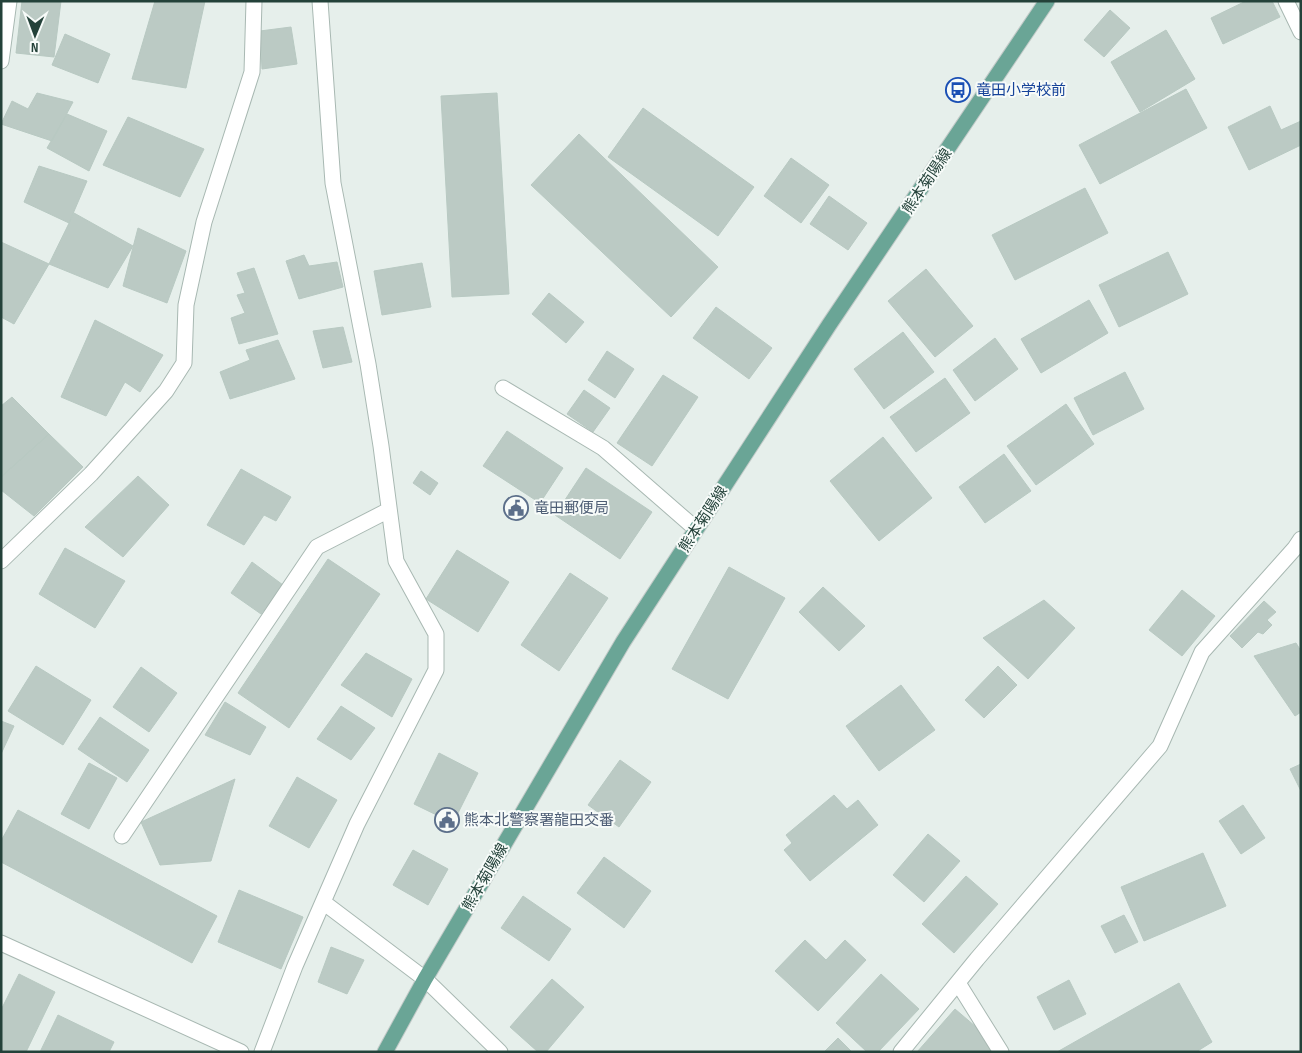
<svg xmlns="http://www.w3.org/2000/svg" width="1302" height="1053" viewBox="0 0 1302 1053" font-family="'Sofia Sans Condensed','Noto Sans JP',sans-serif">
  <rect width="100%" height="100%" fill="#e6efeb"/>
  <path fill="#bbcac4" stroke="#b8c9c2" d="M 22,1 L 61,1 L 54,57 L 16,53 Z
    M 155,1 L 205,1 L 186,88 L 132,79 Z
    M 1246,1 L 1272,1 L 1280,17 L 1223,44 L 1211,18 Z
    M 1110,10 L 1130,28 L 1104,57 L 1084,40 Z
    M 291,27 L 297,64 L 262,69 L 260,31 Z
    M 1166,30 L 1195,79 L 1140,112 L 1111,62 Z
    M 65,34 L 110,54 L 98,83 L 52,65 Z
    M 1186,89 L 1207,128 L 1100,184 L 1079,145 Z
    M 37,93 L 73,102 L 52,141 L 1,124 L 12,101 L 28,109 Z
    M 497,93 L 509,294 L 452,297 L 441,96 Z
    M 1270,106 L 1281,130 L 1301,121 L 1301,145 L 1249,170 L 1228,127 Z
    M 643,108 L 754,187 L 718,236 L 608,157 Z
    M 67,114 L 107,131 L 89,171 L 47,148 Z
    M 128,117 L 204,149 L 180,197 L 103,165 Z
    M 579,134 L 718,267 L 671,317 L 531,185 Z
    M 791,158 L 829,185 L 801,223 L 764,196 Z
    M 39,166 L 87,181 L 69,223 L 24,202 Z
    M 1085,188 L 1108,233 L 1015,280 L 992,235 Z
    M 829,196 L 867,223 L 848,250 L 810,224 Z
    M 74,213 L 133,246 L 108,288 L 49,264 Z
    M 138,228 L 186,251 L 167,303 L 123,286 Z
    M 1,242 L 49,264 L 14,324 L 1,317 Z
    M 1168,252 L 1188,294 L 1119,327 L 1099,285 Z
    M 304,255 L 309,266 L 337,262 L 343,287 L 299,299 L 286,261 Z
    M 422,263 L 431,307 L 382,315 L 374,271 Z
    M 254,268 L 278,334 L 239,344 L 231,318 L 245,313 L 237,295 L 245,293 L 237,273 Z
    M 926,269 L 973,326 L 935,357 L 888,301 Z
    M 549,293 L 584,322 L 566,343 L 532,314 Z
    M 1089,300 L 1108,333 L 1041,373 L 1021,339 Z
    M 716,307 L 772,348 L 749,379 L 693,338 Z
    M 95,320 L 163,355 L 140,392 L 125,382 L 106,416 L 61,397 Z
    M 343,327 L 352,362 L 323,368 L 313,331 Z
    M 903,332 L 934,372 L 884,409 L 854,369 Z
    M 995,338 L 1018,369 L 975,401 L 953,370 Z
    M 278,340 L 295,379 L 230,399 L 220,372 L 250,360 L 246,350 Z
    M 607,351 L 634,369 L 615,398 L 588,380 Z
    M 1125,372 L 1144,409 L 1093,435 L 1074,398 Z
    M 663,375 L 698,397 L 652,466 L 617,443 Z
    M 945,378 L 970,413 L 916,452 L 890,417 Z
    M 584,390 L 610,408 L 593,432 L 567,414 Z
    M 12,397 L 49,434 L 1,477 L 1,406 Z
    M 1066,404 L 1094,444 L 1036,485 L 1007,446 Z
    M 507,431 L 563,468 L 540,503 L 483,466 Z
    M 49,434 L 83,467 L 34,516 L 1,490 L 1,477 Z
    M 883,437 L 932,498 L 879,541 L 830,481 Z
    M 1004,454 L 1031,491 L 985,523 L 959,487 Z
    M 586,468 L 652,512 L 620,559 L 555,515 Z
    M 241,469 L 291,497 L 276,521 L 264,515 L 244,545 L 207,525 Z
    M 421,471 L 438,483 L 430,495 L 413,483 Z
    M 138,476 L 169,505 L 123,557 L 85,527 Z
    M 65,548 L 125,581 L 95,628 L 39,594 Z
    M 457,550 L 509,582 L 478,632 L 426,599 Z
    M 328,559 L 380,594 L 289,728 L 238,693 Z
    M 252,562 L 283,585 L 261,614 L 231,593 Z
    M 729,567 L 785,598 L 728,699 L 672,669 Z
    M 570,573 L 608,598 L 559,671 L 521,645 Z
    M 823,587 L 865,626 L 839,651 L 799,612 Z
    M 1182,590 L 1215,616 L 1182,656 L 1149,630 Z
    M 1044,600 L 1075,628 L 1028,679 L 983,638 Z
    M 1264,601 L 1276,612 L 1267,620 L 1272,625 L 1263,634 L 1258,632 L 1242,648 L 1230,636 Z
    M 1296,643 L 1301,651 L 1301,712 L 1295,716 L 1254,656 Z
    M 366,653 L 412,679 L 392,717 L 341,685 Z
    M 36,666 L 91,700 L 63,745 L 8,711 Z
    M 998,666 L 1017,685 L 984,718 L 965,700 Z
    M 141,667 L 177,693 L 149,732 L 113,707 Z
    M 901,685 L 935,730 L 879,771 L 846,726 Z
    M 225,702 L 266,727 L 250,755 L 205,735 Z
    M 341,706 L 375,728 L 351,760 L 317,739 Z
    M 100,717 L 149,750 L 127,782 L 78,749 Z
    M 1,721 L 14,726 L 1,754 Z
    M 439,753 L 478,773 L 453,823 L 414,804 Z
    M 620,760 L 651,782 L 619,827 L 588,805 Z
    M 89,763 L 117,778 L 89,829 L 61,814 Z
    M 1301,764 L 1301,791 L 1290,769 Z
    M 297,777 L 337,800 L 309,848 L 269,826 Z
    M 235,779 L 211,861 L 160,865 L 141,822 Z
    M 834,795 L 847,809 L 858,800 L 878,825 L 810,881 L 784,850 L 792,843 L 786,835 Z
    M 1243,805 L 1265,838 L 1241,854 L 1219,821 Z
    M 18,810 L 217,916 L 192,963 L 1,862 L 1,841 Z
    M 928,834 L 960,861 L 924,902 L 893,875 Z
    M 413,850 L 448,869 L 428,905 L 393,885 Z
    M 1203,853 L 1226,906 L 1144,941 L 1121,887 Z
    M 604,857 L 651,891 L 624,928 L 577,893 Z
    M 966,876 L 998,904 L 954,953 L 922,924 Z
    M 239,890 L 303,917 L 281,969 L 218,942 Z
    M 523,896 L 571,929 L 549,961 L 501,928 Z
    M 1124,915 L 1138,942 L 1115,953 L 1101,926 Z
    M 805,940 L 826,960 L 845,940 L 866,960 L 818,1011 L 775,971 Z
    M 331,947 L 364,960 L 347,994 L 318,982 Z
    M 19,974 L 55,992 L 26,1052 L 3,1052 L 1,1051 L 1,1010 Z
    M 881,974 L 919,1009 L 878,1052 L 867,1052 L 836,1023 Z
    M 552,979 L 584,1007 L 546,1052 L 538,1052 L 510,1027 Z
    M 1069,980 L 1086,1014 L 1054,1030 L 1037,997 Z
    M 1179,983 L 1212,1042 L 1196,1052 L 1057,1052 Z
    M 955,1009 L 996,1044 L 990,1052 L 917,1052 Z
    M 58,1015 L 114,1042 L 109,1052 L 40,1052 Z
    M 838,1038 L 852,1052 L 824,1052 Z"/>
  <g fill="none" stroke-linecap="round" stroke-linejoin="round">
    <defs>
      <path id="minor" d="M 1286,1 L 1301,32
        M 1,61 L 9,1
        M 503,388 L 603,448 L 696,529
        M 1,561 L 91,474 L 166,391 L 184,363 L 186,305 L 204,222 L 252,72 L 254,1
        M 122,836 L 317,547 L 389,510
        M 323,902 L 425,979 L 500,1052
        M 1,943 L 241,1052
        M 958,983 L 1001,1052
        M 262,1052 L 295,966 L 357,824 L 436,670 L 436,634 L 396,561 L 381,446 L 368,364 L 333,183 L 320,1
        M 901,1052 L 977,959 L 1160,746 L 1202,652 L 1295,548 L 1301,539"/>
      <path id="major" d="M 385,1052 L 425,979 L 623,642 L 829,325 L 1047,1"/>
    </defs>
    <use href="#minor" stroke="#a8b8b2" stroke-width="17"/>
    <use href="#major" stroke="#c2cac8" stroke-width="17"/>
    <use href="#minor" stroke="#fff" stroke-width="15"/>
    <use href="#major" stroke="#6aa596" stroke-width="15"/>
  </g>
  <defs>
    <symbol id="bus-ring" viewBox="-11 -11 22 22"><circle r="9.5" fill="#f7fbf9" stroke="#1a4fb4" stroke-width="1.5"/><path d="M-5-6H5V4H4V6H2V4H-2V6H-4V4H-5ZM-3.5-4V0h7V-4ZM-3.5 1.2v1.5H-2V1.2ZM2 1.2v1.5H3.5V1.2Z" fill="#1a4fb4"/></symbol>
    <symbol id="civic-ring" viewBox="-11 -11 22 22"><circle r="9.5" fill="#f7fbf9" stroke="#5c6f8a" stroke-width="1.5"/><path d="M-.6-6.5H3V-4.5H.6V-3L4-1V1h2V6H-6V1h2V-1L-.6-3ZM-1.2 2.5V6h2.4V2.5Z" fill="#5c6f8a"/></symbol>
  </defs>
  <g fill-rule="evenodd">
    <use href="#bus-ring" x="944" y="76" width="28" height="28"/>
    <use href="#civic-ring" x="502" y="494" width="28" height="28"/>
    <use href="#civic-ring" x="433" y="806" width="28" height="28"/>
  </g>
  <g text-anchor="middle" stroke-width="4" stroke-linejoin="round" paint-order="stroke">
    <g font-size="15" fill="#164399" stroke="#f7fbf9" text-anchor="start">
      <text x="976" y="95">竜田小学校前</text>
    </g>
    <g font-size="15" fill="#24423a" stroke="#f7fbf9">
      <text transform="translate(927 181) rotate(-56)" y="5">熊本菊陽線</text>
      <text transform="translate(703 519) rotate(-57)" y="5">熊本菊陽線</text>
      <text transform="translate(485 877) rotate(-60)" y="5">熊本菊陽線</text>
    </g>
    <g font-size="15" fill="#4e5e75" stroke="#f7fbf9" text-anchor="start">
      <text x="534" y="513">竜田郵便局</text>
      <text x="464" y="825">熊本北警察署龍田交番</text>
    </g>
  </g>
  <rect width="1302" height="1053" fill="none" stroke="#24423a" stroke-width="5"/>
  <g transform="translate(35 35) rotate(181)" stroke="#f7fbf9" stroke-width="4" paint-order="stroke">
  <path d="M0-4L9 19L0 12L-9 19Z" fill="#24423a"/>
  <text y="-8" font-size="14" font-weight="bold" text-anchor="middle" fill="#24423a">N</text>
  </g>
</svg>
